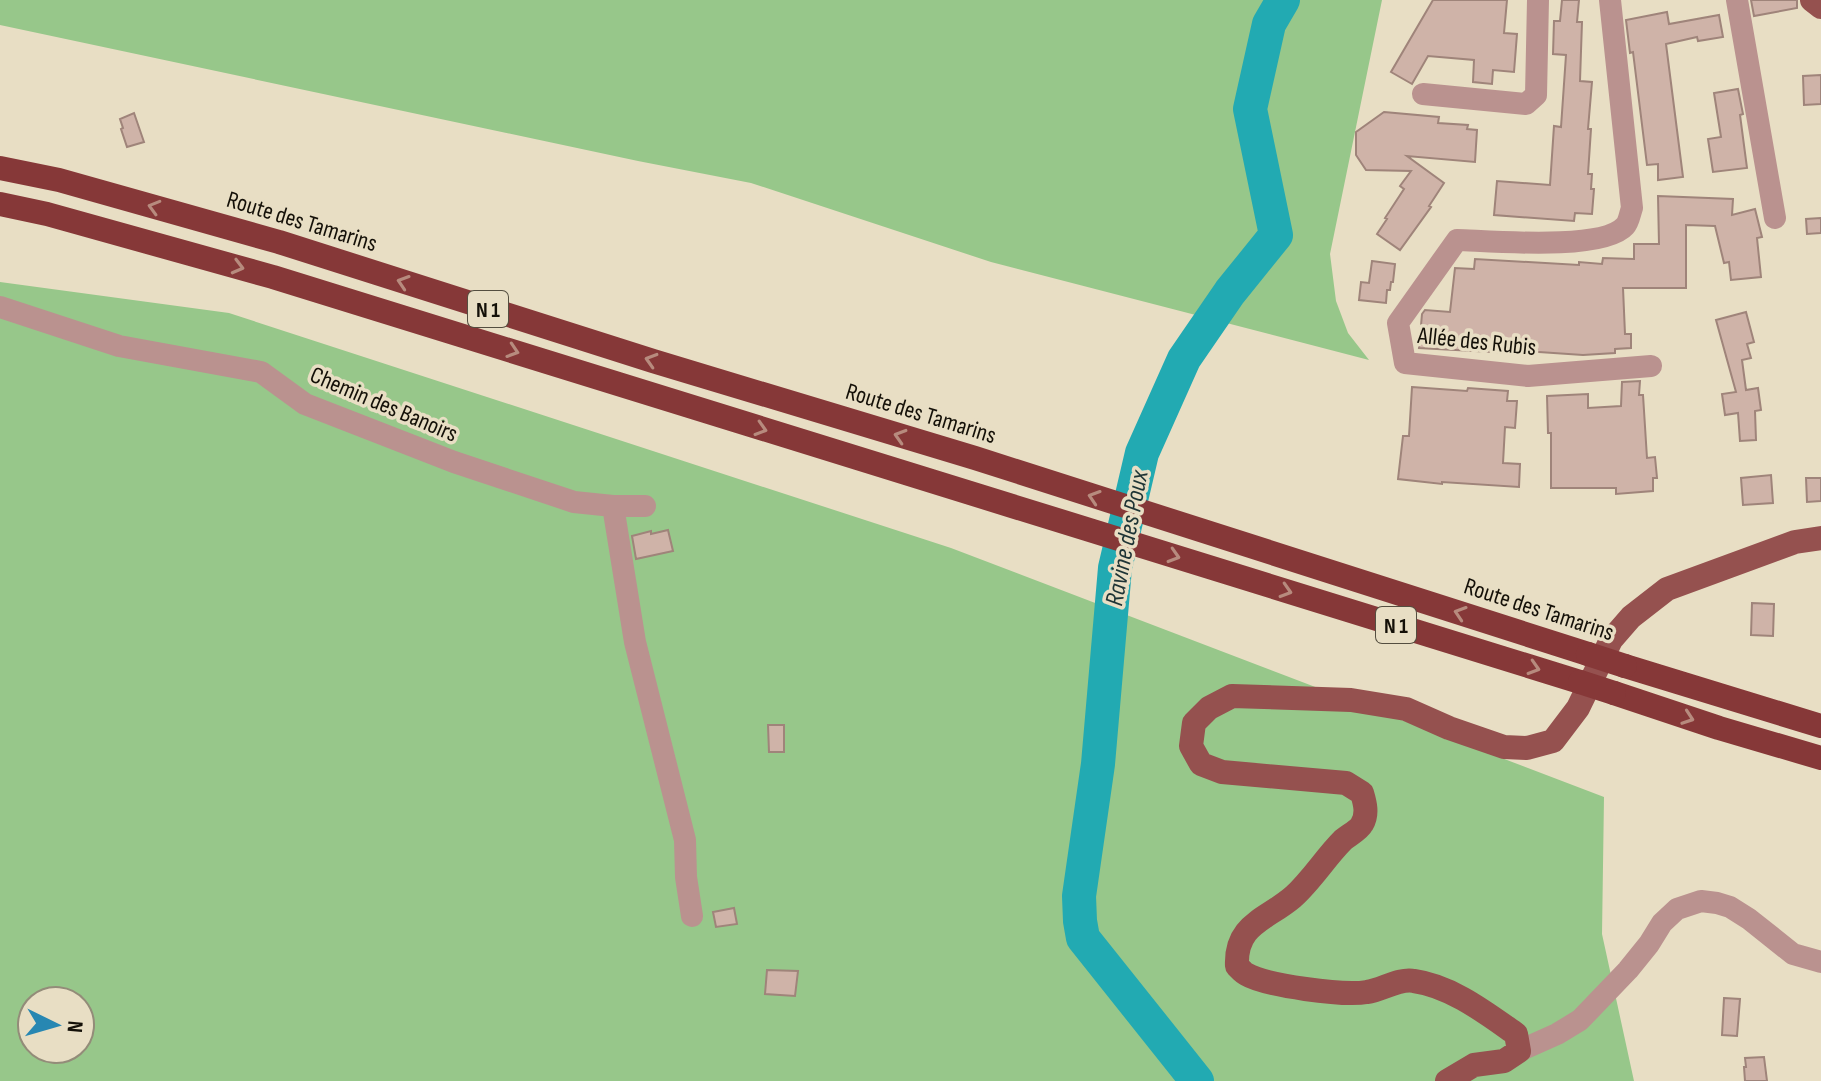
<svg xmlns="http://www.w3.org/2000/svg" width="1821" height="1081" viewBox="0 0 1821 1081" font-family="'Sofia Sans Condensed',sans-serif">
  <rect width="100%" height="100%" fill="#e8dec4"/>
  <path fill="#97c78a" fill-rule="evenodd" d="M 0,0 L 1382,0 L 1330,254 L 1336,301 L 1348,333 L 1369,360 L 991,262 L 751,183 L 638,161 L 0,25 Z
    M 0,282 L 229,313 L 951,548 L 1604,797 L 1602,934 L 1634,1081 L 0,1081 ZM 32,1001 L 80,1001 L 80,1049 L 32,1049 Z"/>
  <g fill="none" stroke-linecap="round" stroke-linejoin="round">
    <path stroke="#22aab2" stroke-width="34" d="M 1197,1081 L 1083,938 L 1080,921 L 1079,896 L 1098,764 L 1115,568 L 1142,453 L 1184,359 L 1230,292 L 1276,235 L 1250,109 L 1269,24 L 1283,0"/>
  </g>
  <path fill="#cfb3a8" stroke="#9f847a" stroke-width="2" d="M 1433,0 L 1507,0 L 1504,33 L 1517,34 L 1514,72 L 1493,70 L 1492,84 L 1473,82 L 1474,60 L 1428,56 L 1412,84 L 1391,72 Z
    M 1562,0 L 1579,0 L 1577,22 L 1582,22 L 1580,81 L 1592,82 L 1588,129 L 1591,129 L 1588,174 L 1592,174 L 1591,189 L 1594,189 L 1592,214 L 1575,213 L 1574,221 L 1494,215 L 1497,181 L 1550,185 L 1554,126 L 1561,127 L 1566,55 L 1553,54 L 1554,21 L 1560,21 Z
    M 1751,0 L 1797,0 L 1797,8 L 1754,16 Z
    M 1667,12 L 1669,24 L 1719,15 L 1723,37 L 1698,41 L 1697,37 L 1666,44 L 1683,177 L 1658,180 L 1658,164 L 1647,165 L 1633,52 L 1630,53 L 1626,20 Z
    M 1821,75 L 1821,104 L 1804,105 L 1803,76 Z
    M 1738,89 L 1743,114 L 1740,115 L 1747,168 L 1713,172 L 1708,139 L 1721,137 L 1714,93 Z
    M 1384,112 L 1439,117 L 1438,123 L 1468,125 L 1467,129 L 1477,130 L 1475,162 L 1407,156 L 1444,183 L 1429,206 L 1431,207 L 1400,250 L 1377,234 L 1387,219 L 1385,218 L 1404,189 L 1400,186 L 1411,171 L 1366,170 L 1356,155 L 1356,132 Z
    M 134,113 L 144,142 L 127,147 L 121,129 L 123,128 L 120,119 Z
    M 1658,196 L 1733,199 L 1732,215 L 1755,209 L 1762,237 L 1757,238 L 1761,277 L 1731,280 L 1729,262 L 1724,263 L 1715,226 L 1686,225 L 1686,288 L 1623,288 L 1625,334 L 1631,334 L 1631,348 L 1615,349 L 1615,353 L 1583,355 L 1511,350 L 1511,353 L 1419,348 L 1422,314 L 1425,310 L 1450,312 L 1455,268 L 1474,269 L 1475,259 L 1579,265 L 1579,262 L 1602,264 L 1603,258 L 1634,259 L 1634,244 L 1659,244 Z
    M 1821,218 L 1821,233 L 1807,234 L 1806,219 Z
    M 1372,261 L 1395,264 L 1393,282 L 1391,282 L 1390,290 L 1387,290 L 1386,303 L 1359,300 L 1361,282 L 1369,283 Z
    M 1746,312 L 1754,342 L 1747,344 L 1751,358 L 1742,360 L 1746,390 L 1758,388 L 1761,410 L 1755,411 L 1756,440 L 1740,441 L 1738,413 L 1725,415 L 1722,394 L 1736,392 L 1716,320 Z
    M 1640,381 L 1639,395 L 1643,395 L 1647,458 L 1655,457 L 1657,478 L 1653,478 L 1653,491 L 1616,494 L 1616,488 L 1551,488 L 1551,433 L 1548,433 L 1547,396 L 1588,394 L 1588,408 L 1621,406 L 1622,382 Z
    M 1412,387 L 1467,391 L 1468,388 L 1508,391 L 1507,401 L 1517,401 L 1515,428 L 1505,427 L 1503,463 L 1520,464 L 1519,487 L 1442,482 L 1442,484 L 1398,479 L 1403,436 L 1409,436 Z
    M 1771,475 L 1773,503 L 1743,505 L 1741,478 Z
    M 1806,478 L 1821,478 L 1821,501 L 1807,502 Z
    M 668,530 L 673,551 L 636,559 L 632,536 L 651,531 L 651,534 Z
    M 1752,603 L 1774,604 L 1773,636 L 1751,635 Z
    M 768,725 L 784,725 L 784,752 L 769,752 Z
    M 734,908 L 737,924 L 716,927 L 713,912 Z
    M 767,970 L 798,971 L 795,996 L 765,994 Z
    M 1724,998 L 1740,999 L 1737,1036 L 1722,1035 Z
    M 1764,1057 L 1767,1081 L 1745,1081 L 1744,1067 L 1746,1067 L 1745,1058 Z"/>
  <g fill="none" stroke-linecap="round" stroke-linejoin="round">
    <path stroke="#ba928f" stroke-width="22" d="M 1610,0 L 1632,208 C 1630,213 1629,222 1625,226 C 1603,251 1491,241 1457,240 L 1398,323 L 1405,363 L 1528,376 L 1651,366
      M 1737,0 L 1775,218
      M 1423,94 L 1526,104 L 1536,95 L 1538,0
      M 0,307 L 119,346 L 261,372 L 305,404 L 454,462 L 574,502 L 613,506 L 645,506
      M 613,506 L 635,642 L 685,840 L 686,877 L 692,916
      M 1519,1051 L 1557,1034 L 1580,1020 L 1628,970 L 1649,944 L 1662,923 L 1677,909 L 1701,901 L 1717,903 L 1730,907 L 1749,919 L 1793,954 L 1821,962"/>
    <path stroke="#95514f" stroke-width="24" d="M 1812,0 L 1821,7
      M 1447,1081 L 1474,1065 L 1504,1061 L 1519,1051 L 1516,1034 C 1486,1013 1451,986 1414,981 C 1399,978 1382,990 1367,992 C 1344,996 1266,986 1246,974 C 1245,974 1238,967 1237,966 C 1235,924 1266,920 1293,897 C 1312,880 1325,858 1343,840 C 1349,835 1359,830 1362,824 C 1368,814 1365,803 1362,793 L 1346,783 L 1222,772 L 1201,764 L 1191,746 L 1194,723 L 1209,708 L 1232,696 L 1351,700 L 1406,709 L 1449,728 L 1504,747 L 1527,748 L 1553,741 L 1578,708 L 1611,640 L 1631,617 L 1667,589 L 1795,542 L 1821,538"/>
    <path stroke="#863838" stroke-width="24" d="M 0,168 L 59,180 L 279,242 L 653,361 L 975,458 L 1588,654
      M 0,204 L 47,214 L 273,277 L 1580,682
      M 1625,666 L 1821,726
      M 1614,693 L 1719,728 L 1821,758"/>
    <path stroke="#863838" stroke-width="24" d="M 1588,654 L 1625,666
      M 1580,682 L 1614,693"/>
  </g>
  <defs><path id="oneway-chevron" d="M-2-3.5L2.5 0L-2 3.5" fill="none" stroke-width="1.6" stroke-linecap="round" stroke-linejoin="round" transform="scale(2)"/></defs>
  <g stroke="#b78b7e">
    <use href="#oneway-chevron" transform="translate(154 207) rotate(-164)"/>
    <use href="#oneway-chevron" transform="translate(238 267) rotate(15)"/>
    <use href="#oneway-chevron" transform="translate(403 282) rotate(-162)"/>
    <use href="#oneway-chevron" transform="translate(513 351) rotate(18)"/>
    <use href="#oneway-chevron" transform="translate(651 360) rotate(-163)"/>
    <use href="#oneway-chevron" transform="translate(761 429) rotate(17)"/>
    <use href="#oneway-chevron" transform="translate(900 436) rotate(-163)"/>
    <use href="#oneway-chevron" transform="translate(1094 497) rotate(-162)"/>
    <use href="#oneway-chevron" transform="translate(1174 556) rotate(17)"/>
    <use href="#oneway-chevron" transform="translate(1286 591) rotate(17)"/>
    <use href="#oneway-chevron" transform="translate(1460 613) rotate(-162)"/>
    <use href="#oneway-chevron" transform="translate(1534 668) rotate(17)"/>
    <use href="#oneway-chevron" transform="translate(1688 718) rotate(19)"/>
  </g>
  <g text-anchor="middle" stroke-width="7" stroke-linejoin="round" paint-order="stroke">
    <g fill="#e8dec4" stroke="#544e40" stroke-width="2">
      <rect x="468" y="291" width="40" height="36" rx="6"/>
      <rect x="1376" y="607" width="40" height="36" rx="6"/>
    </g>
    <g font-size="22" font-weight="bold" fill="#141008">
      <text x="488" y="317">N 1</text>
      <text x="1396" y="633">N 1</text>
    </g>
    <g font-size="24" fill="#141008" stroke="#e8dec4">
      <text transform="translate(302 221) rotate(17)" y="8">Route des Tamarins</text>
      <text transform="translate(1477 341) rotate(6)" y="8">Allée des Rubis</text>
      <text transform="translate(384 404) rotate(23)" y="8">Chemin des Banoirs</text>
      <text transform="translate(921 413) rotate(17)" y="8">Route des Tamarins</text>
      <text transform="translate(1539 609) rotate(18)" y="8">Route des Tamarins</text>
    </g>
    <g font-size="26" font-style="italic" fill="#1e3435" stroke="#e8dec4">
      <text transform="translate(1126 538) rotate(-79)" y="9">Ravine des Poux</text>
    </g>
  </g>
  <g transform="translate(56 1025) rotate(95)"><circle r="38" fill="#e8dec4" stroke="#938c79" stroke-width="2"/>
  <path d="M0-6L14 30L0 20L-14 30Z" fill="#2787b2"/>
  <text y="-12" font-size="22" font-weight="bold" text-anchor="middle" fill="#141008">N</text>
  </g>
</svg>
